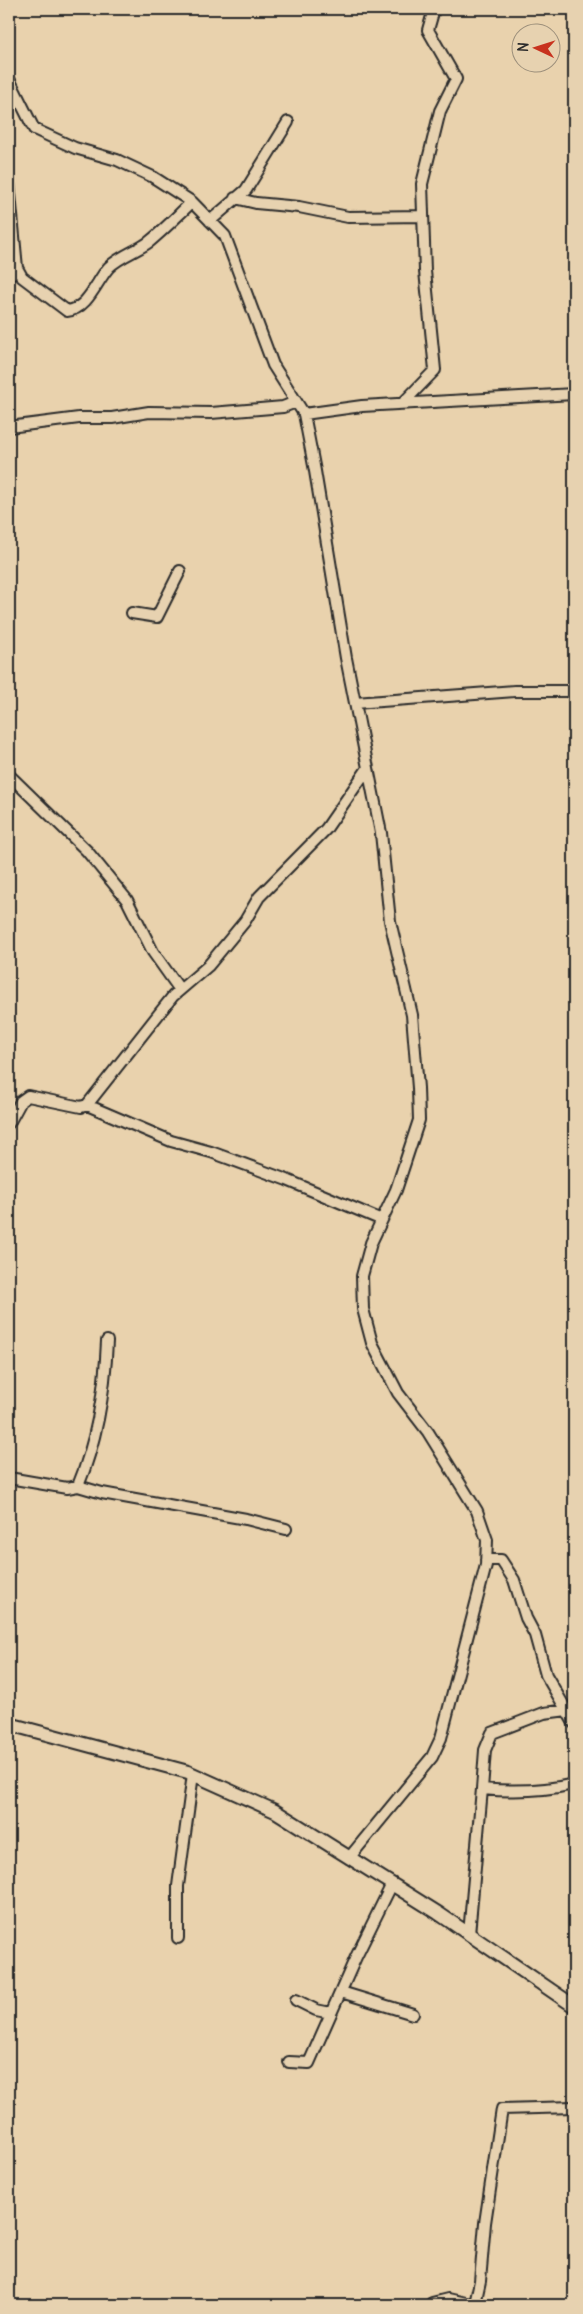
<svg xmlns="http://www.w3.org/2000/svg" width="583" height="2314" viewBox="0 0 583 2314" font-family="Delius,sans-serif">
  <rect width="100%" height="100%" fill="#e9d2ad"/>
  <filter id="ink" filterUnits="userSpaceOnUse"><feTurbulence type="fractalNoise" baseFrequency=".02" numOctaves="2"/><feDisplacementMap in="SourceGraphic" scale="10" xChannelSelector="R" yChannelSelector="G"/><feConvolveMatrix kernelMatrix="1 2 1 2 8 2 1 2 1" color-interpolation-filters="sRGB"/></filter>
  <g filter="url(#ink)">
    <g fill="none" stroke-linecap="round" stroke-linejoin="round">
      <defs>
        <path id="minor" d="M 9,79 L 34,129 L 75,148 L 117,160 L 153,177 L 192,202 L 225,236 L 273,365 L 304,414 L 315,471 L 346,658 L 381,833 L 390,921 L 412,1015 L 418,1088 L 419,1120 L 396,1190 L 371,1243 L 362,1276 L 363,1309 L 372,1343 L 398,1393 L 428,1432 L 477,1511 L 487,1540 L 486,1565 L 441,1738 L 432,1757 L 349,1858
          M 9,183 L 17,268 L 22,277 L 67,311 C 88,309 97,280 109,267 C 120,256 137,251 149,242 C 164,230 178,215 192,202
          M 235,198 L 256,203 L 299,207 L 348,217 L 423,216
          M 210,221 L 246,190 L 288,122
          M 9,276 L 17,268
          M 403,403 L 435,370 L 425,271 L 422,184 L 440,111 L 456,79 L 428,30 L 434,9
          M 304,414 L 362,406 L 574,394
          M 9,427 L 79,418 L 112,418 L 149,412 L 211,413 L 283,407 L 296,402
          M 132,613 L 157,617 L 180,571
          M 355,703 L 515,691 L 574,691
          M 9,775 L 87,851 L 127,900 L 153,952 L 180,990
          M 87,1105 L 171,1141 L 211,1152 L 287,1180 L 382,1220
          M 9,1123 L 21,1101 L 28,1096 L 81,1107 L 87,1105 L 173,996 L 208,966 L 245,921 L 259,897 L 326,829 L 368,768
          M 9,1478 L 67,1488 L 78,1486 C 97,1440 105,1391 107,1341
          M 78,1486 L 102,1493 L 246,1519 L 286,1529
          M 486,1560 L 501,1560 L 514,1580 L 526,1618 L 535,1635 L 546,1675 L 574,1723
          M 482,1789 L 485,1750 L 492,1733 L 544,1713 L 567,1710
          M 469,1934 L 482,1789 C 513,1792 544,1791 574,1784
          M 178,1938 L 178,1886 L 193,1774
          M 341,1992 L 413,2014
          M 296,2000 L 316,2010 L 331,2013
          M 289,2062 L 309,2063 L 356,1957 L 392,1884
          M 475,2304 L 480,2281 L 485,2223 L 502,2109 L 574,2107
          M 431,2305 L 432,2303 L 448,2299 L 475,2305"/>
        <path id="tertiary" d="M 9,1724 L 188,1772 L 275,1811 L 438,1913 L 574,2006"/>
      </defs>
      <use href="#minor" stroke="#2b2b2b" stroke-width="14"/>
      <use href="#tertiary" stroke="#2b2b2b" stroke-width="16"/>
      <use href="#minor" stroke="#e7d2b0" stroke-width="10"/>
      <use href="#tertiary" stroke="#e7d2b0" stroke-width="12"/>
    </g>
  </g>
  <rect width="583" height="2314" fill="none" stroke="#e7d2b0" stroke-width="30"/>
  <rect x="15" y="15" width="553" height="2284" fill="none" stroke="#2b2b2b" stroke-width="2" filter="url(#ink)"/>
  <g transform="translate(536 48) rotate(274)"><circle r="24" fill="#e7d2b0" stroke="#9c8f7b"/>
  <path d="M0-4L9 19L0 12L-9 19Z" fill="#c8321e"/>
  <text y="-8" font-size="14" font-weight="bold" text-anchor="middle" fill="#2b2b2b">N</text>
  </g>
</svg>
